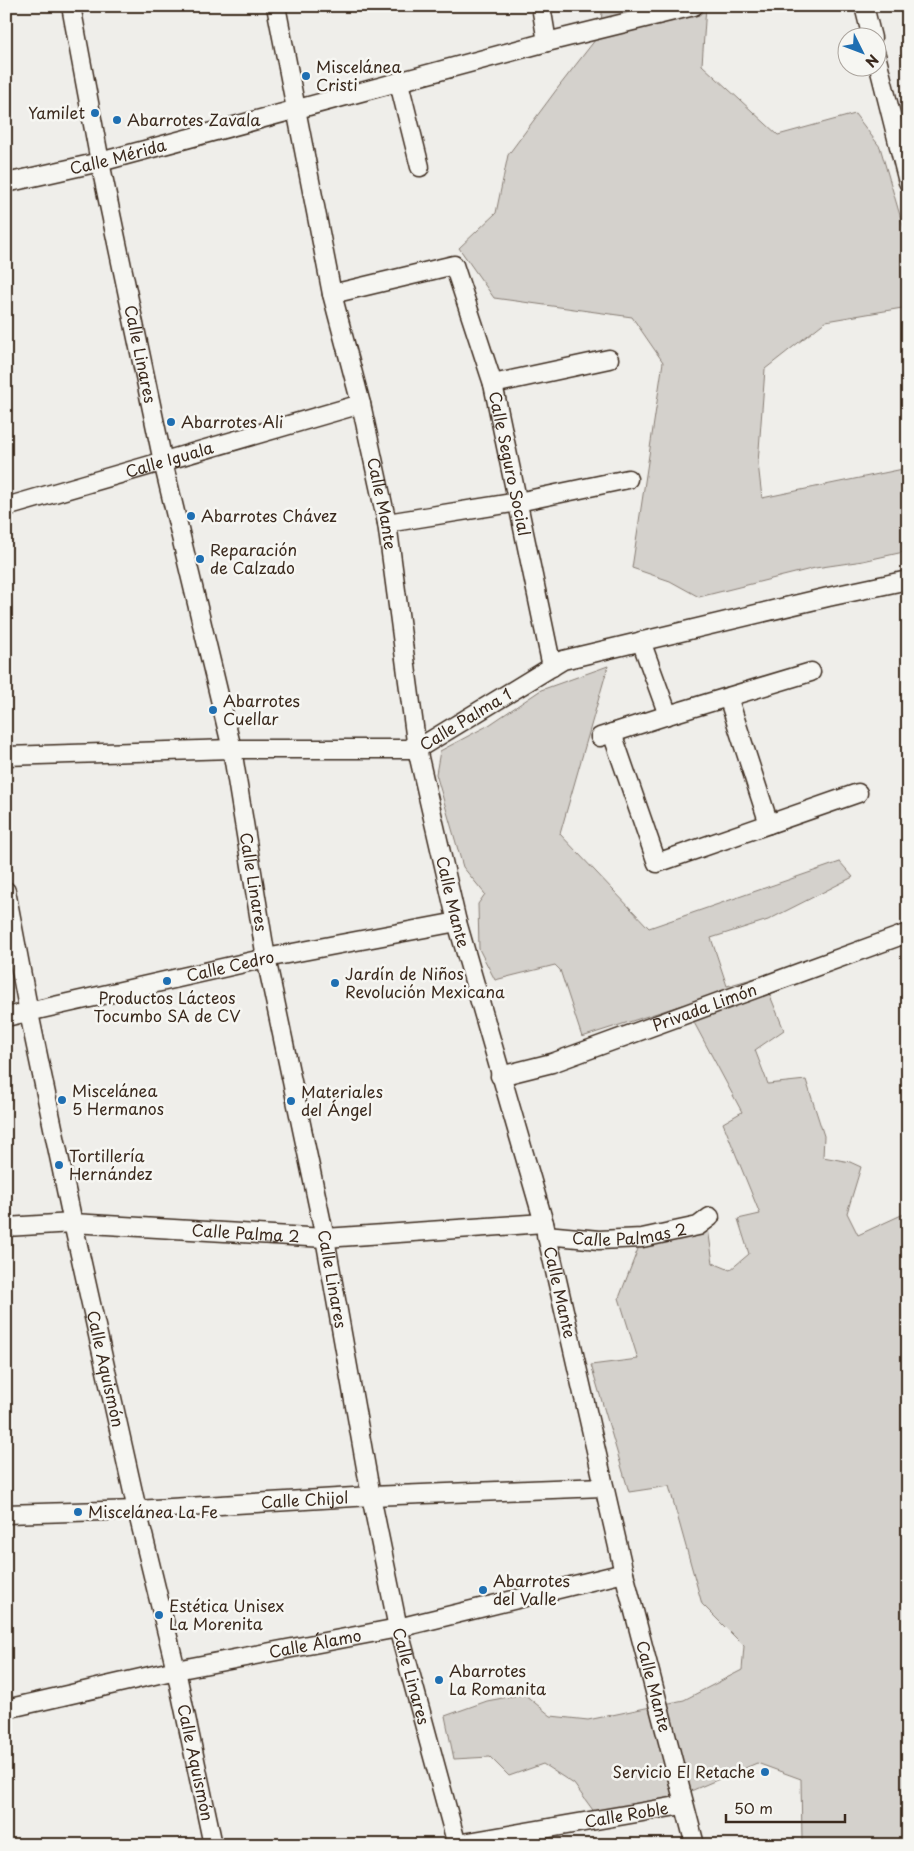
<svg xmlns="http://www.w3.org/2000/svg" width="914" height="1851" viewBox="0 0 914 1851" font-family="'Playpen Sans',sans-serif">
  <rect width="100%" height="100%" fill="#efeeea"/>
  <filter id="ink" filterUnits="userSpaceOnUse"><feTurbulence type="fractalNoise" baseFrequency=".02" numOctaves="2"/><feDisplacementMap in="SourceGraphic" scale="10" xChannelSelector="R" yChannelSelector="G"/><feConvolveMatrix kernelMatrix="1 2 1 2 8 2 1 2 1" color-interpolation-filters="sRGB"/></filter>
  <g filter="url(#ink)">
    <path fill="#d4d1cc" stroke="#887e75" d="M 603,6 L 706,6 L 702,65 L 778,135 L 855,114 L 880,147 L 906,236 L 908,307 L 826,321 L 765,369 L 758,463 L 762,498 L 908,468 L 908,551 L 863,561 L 815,568 L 699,597 L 670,581 L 632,568 L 663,362 L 632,317 L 494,298 L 459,248 L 496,213 L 508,155 L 557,89 L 599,35 Z
      M 608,666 L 560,834 L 649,928 L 840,862 L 853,877 L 768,920 L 711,938 L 727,986 L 762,976 L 784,1030 L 755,1050 L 768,1084 L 806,1080 L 824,1136 L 823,1157 L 850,1162 L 861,1167 L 847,1213 L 858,1235 L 908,1212 L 908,1845 L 797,1845 L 802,1840 L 801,1779 L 757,1763 L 660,1804 L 595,1813 L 574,1784 L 543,1764 L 509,1776 L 490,1757 L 454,1759 L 445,1716 L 487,1701 L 524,1694 L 551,1716 L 588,1720 L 684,1700 L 742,1670 L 744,1646 L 702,1604 L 669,1486 L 629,1492 L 591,1365 L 638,1359 L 619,1298 L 641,1241 L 708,1228 L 713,1263 L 730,1270 L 749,1254 L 738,1219 L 760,1214 L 723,1123 L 742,1112 L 690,1015 L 682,1005 L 582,1037 L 560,970 L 555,965 L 495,980 L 479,949 L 478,904 L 485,894 L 463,867 L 436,774 L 440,751 L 489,725 L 541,690 Z"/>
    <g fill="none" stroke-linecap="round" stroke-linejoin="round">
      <defs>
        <g id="minor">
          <path id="s1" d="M 71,6 L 100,162 L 163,462 L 232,749 L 266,958 L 325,1238 L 371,1496 L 398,1628 L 457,1845"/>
          <path id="s2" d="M 276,6 L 332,294 L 361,404 L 387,523 L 417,749 L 457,922 L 544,1223 L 624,1573 L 695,1845"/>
          <path d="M 541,6 L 547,42"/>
          <path d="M 864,6 L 872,38"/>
          <path d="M 876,55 L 908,182"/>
          <path d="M 399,83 L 420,167"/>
          <path id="s3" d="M 6,183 L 100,162 L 547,42 L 694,6"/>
          <path id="s4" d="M 332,294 L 454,265 L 493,384 L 552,667"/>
          <path d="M 493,384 L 609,359"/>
          <path id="s5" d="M 6,507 L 361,404"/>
          <path d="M 387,523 L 518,502 L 628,479"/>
          <path d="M 641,641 L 668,715"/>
          <path d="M 728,697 L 769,824"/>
          <path d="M 612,733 L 657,863 L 858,793"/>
          <path d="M 600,737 L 668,715 L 811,672"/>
          <path id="s6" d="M 6,756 L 232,749 L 417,749 L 563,660 L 828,597 L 908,580"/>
          <path id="s7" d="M 6,891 L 29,1013 L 73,1223 L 137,1510 L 176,1670 L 213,1845"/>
          <path id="s8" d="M 6,1017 L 266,958 L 457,922"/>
          <path id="s9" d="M 500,1076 L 552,1063 L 908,933"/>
          <path id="s10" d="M 6,1227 L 73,1223 L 325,1238 L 544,1223"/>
          <path id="s11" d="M 546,1235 L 599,1240 L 642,1238 L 698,1226 L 710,1217"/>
          <path id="s12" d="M 6,1514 L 137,1510 L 371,1496 L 603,1487"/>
          <path id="s13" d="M 6,1709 L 176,1670 L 398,1628 L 624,1573"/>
          <path id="s14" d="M 451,1845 L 683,1805"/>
        </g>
      </defs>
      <use href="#minor" stroke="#3b2a1e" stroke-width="21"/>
      <use href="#minor" stroke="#f6f6f2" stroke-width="18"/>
    </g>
  </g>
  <g fill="#1f6fb2" stroke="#f6f6f2" stroke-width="2">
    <circle cx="306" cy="76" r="5"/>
    <circle cx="95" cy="113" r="5"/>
    <circle cx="117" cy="120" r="5"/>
    <circle cx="171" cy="422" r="5"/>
    <circle cx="191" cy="516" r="5"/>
    <circle cx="200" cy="559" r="5"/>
    <circle cx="213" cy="710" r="5"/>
    <circle cx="167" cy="981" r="5"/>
    <circle cx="335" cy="983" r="5"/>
    <circle cx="62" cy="1100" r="5"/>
    <circle cx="291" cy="1101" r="5"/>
    <circle cx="59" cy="1165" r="5"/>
    <circle cx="78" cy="1512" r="5"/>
    <circle cx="483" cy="1590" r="5"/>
    <circle cx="159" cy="1615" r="5"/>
    <circle cx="439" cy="1680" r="5"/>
    <circle cx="765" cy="1772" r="5"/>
  </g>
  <g text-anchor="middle" stroke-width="5" stroke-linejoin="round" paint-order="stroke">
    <g font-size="16" fill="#3b2a1e" stroke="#f6f6f2" text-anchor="start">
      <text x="316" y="73">Miscelánea<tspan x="316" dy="18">Cristi</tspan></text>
      <text x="85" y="119" text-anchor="end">Yamilet</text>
      <text x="127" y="126">Abarrotes Zavala</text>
      <text x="181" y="428">Abarrotes Ali</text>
      <text x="201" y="522">Abarrotes Chávez</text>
      <text x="210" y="556">Reparación<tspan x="210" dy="18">de Calzado</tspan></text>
      <text x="223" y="707">Abarrotes<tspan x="223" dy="18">Cuellar</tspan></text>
      <text x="345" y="980">Jardín de Niños<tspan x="345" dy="18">Revolución Mexicana</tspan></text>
      <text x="167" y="1004" text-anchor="middle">Productos Lácteos<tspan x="167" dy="18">Tocumbo SA de CV</tspan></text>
      <text x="72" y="1097">Miscelánea<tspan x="72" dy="18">5 Hermanos</tspan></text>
      <text x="301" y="1098">Materiales<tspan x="301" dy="18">del Ángel</tspan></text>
      <text x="69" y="1162">Tortillería<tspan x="69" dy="18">Hernández</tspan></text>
      <text x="88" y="1518">Miscelánea La Fe</text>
      <text x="493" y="1587">Abarrotes<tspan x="493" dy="18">del Valle</tspan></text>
      <text x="169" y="1612">Estética Unisex<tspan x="169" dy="18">La Morenita</tspan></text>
      <text x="449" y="1677">Abarrotes<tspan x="449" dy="18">La Romanita</tspan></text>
      <text x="755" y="1778" text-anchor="end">Servicio El Retache</text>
    </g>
    <g font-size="16" fill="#3b2a1e" stroke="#f6f6f2">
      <text dy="6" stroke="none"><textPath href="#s3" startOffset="115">Calle Mérida</textPath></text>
      <text dy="6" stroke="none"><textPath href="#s1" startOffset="355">Calle Linares</textPath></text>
      <text dy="6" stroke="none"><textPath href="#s5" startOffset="170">Calle Iguala</textPath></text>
      <text dy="6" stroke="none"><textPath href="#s4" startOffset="332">Calle Seguro Social</textPath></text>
      <text dy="6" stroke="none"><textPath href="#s2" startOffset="509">Calle Mante</textPath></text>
      <text dy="6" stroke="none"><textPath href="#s6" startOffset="468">Calle Palma 1</textPath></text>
      <text dy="6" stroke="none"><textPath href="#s1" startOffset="895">Calle Linares</textPath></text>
      <text dy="6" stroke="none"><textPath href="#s2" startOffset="914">Calle Mante</textPath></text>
      <text dy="6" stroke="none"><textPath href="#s8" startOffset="230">Calle Cedro</textPath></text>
      <text dy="6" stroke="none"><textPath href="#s9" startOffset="216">Privada Limón</textPath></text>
      <text dy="6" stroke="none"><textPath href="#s11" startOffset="84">Calle Palmas 2</textPath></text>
      <text dy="6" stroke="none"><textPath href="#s10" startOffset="240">Calle Palma 2</textPath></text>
      <text dy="6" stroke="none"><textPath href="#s1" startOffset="1300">Calle Linares</textPath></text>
      <text dy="6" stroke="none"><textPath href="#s2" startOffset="1319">Calle Mante</textPath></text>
      <text dy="6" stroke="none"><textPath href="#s7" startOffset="488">Calle Aquismón</textPath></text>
      <text dy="6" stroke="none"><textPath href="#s12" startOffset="299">Calle Chijol</textPath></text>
      <text dy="6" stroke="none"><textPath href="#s13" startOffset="316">Calle Álamo</textPath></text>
      <text dy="6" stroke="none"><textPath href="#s1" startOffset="1705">Calle Linares</textPath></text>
      <text dy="6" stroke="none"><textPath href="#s2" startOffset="1724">Calle Mante</textPath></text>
      <text dy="6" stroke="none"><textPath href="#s7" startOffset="892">Calle Aquismón</textPath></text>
      <text dy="6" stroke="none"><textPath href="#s14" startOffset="178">Calle Roble</textPath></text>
    </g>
  </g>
  <rect width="914" height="1851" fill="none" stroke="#f6f6f2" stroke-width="25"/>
  <rect x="12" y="12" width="889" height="1826" fill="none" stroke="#3b2a1e" stroke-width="2" filter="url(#ink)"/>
  <g transform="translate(862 52) rotate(132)"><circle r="24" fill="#f6f6f2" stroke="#aba49d"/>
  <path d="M0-4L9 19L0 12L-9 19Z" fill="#1f6fb2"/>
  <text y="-8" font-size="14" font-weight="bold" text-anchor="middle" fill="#3b2a1e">N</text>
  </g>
  <path d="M726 1814v8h119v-8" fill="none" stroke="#3b2a1e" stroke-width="2.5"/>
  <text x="734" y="1814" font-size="15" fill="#3b2a1e" stroke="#f6f6f2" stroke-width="4" paint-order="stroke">50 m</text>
</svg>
